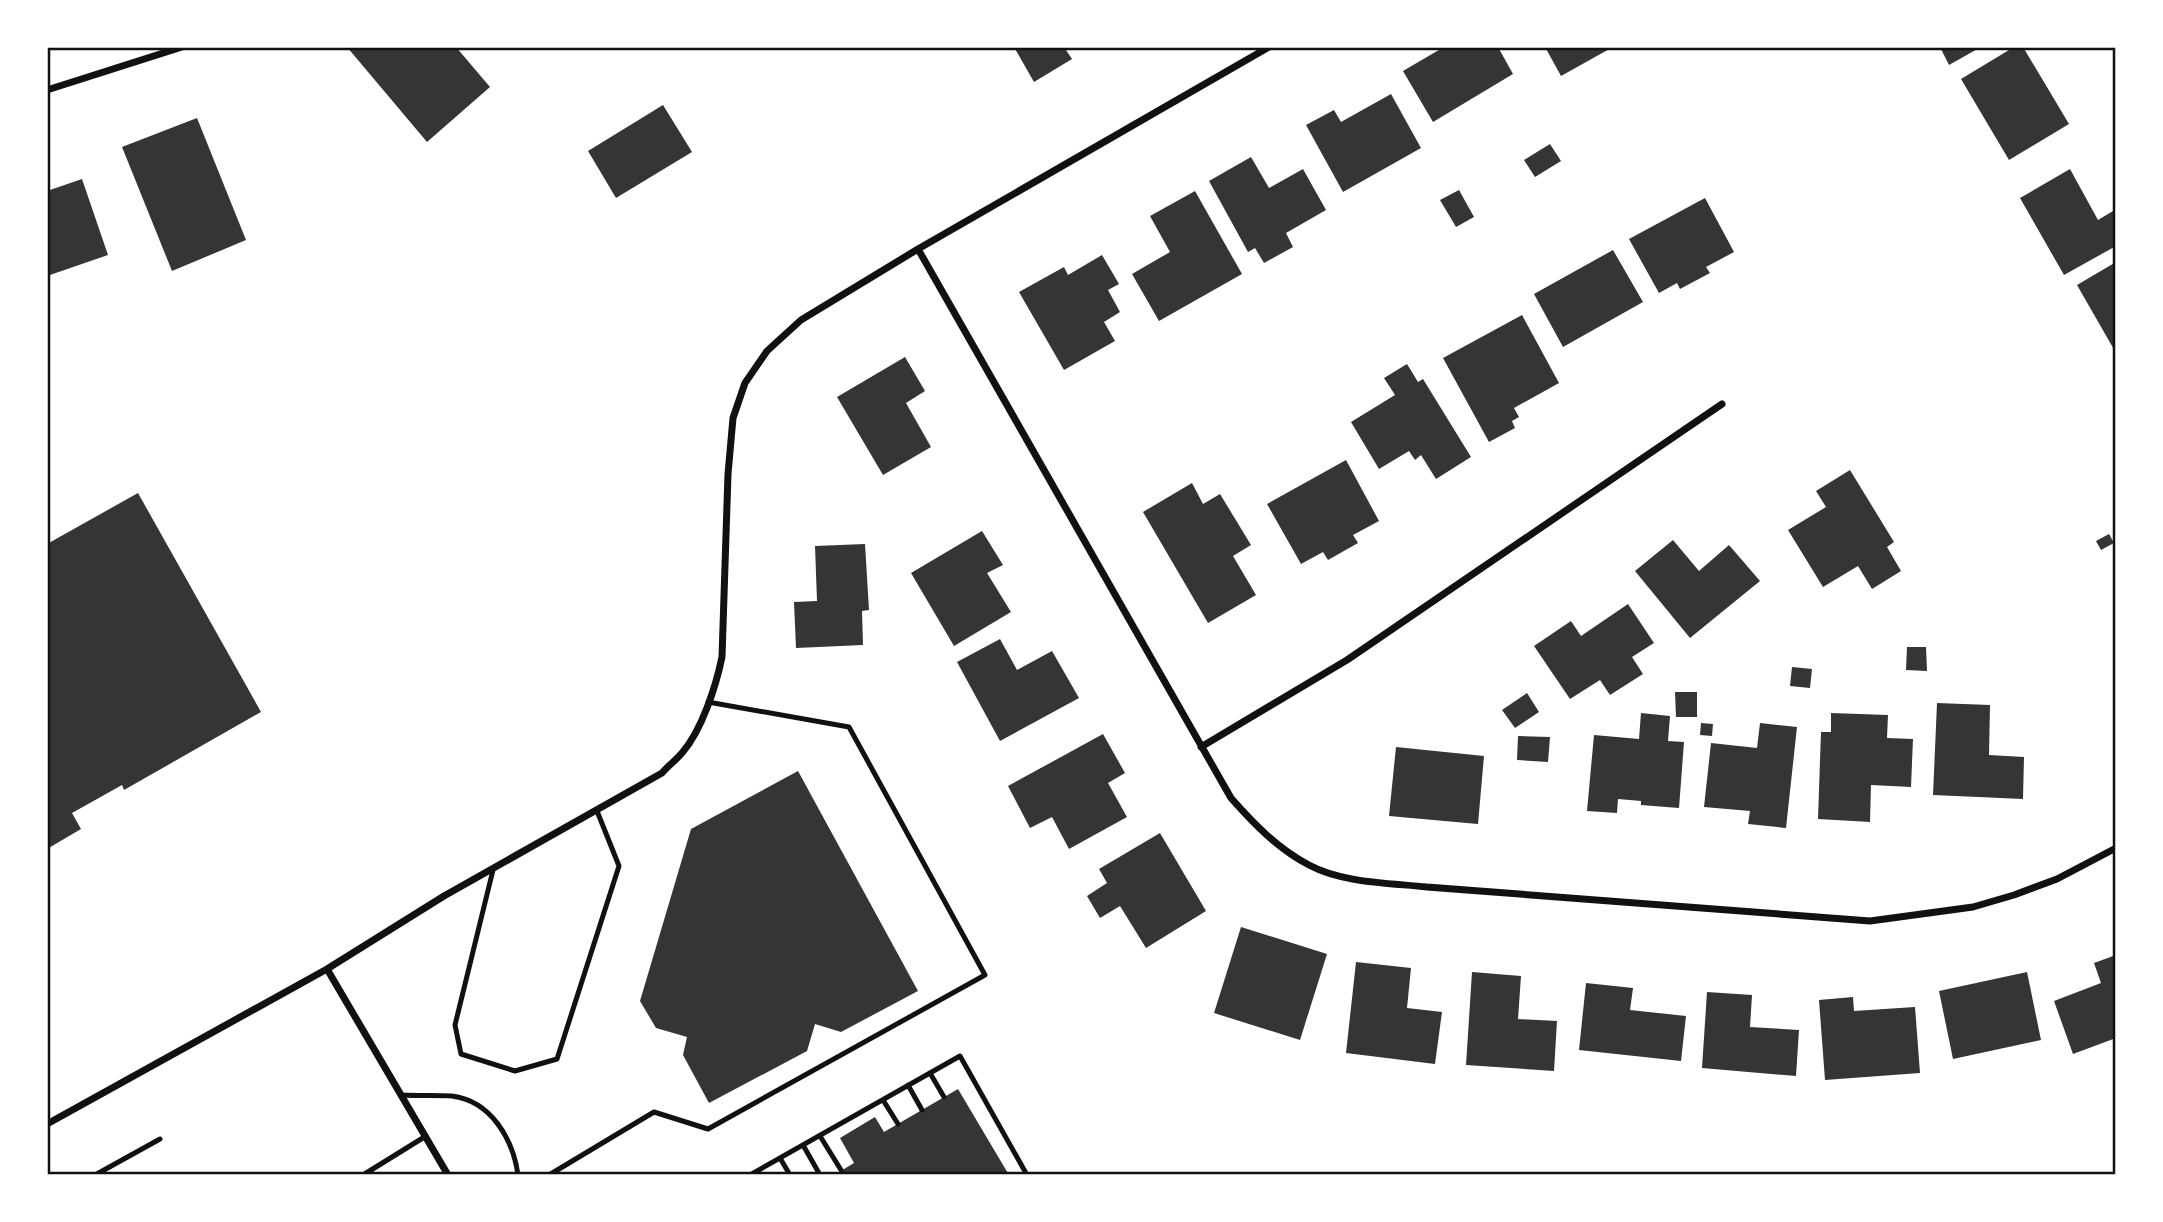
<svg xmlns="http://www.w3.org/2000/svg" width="2163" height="1222" viewBox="0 0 2163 1222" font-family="'DejaVu Sans',sans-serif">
  <rect width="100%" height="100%" fill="#fff"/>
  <path fill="#353535" d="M 347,47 L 456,47 L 490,87 L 427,142 Z
    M 1014,47 L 1064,47 L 1072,59 L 1034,82 Z
    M 1444,47 L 1498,47 L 1513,74 L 1433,122 L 1403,71 Z
    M 1545,47 L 1613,47 L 1561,76 Z
    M 1940,47 L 1981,47 L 1949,65 Z
    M 2014,47 L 2023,47 L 2069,124 L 2009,160 L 1961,79 Z
    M 1391,94 L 1421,148 L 1343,192 L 1306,125 L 1334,110 L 1341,122 Z
    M 663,105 L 692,152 L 616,198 L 588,151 Z
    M 197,118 L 246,240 L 172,271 L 122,147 Z
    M 1550,144 L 1561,161 L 1535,177 L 1524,160 Z
    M 1251,157 L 1269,188 L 1303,169 L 1326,210 L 1286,233 L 1293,247 L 1264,263 L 1255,248 L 1248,252 L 1209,181 Z
    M 2070,169 L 2098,220 L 2113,211 L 2116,216 L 2116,246 L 2064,275 L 2020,198 Z
    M 82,179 L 108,255 L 47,276 L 47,191 Z
    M 1459,190 L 1474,217 L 1456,227 L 1440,200 Z
    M 1195,191 L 1242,274 L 1159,321 L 1132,274 L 1170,252 L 1150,216 Z
    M 1705,198 L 1734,252 L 1706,267 L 1710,273 L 1680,289 L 1677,283 L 1659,293 L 1629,239 Z
    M 1613,250 L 1643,302 L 1563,347 L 1534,294 Z
    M 1102,255 L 1119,284 L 1108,290 L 1120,312 L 1104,322 L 1115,341 L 1064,370 L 1019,292 L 1064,267 L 1068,275 Z
    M 2116,262 L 2116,353 L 2077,285 Z
    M 1522,315 L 1559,383 L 1514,408 L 1519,417 L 1512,421 L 1515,428 L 1489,442 L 1443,358 Z
    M 905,357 L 925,391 L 906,403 L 931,447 L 883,475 L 837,397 Z
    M 1407,364 L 1418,382 L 1423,379 L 1471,457 L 1436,479 L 1421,455 L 1415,460 L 1409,451 L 1379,469 L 1351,422 L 1395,395 L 1384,378 Z
    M 1346,460 L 1379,521 L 1353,535 L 1358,543 L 1328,560 L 1323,552 L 1301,564 L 1267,504 Z
    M 1850,470 L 1894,542 L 1887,547 L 1901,571 L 1872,589 L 1858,566 L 1823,587 L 1788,530 L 1826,507 L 1816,491 Z
    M 1192,483 L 1203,504 L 1220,494 L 1251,545 L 1233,556 L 1256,595 L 1208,623 L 1143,512 Z
    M 138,493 L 261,712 L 124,790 L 122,785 L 72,813 L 81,829 L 47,849 L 47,544 Z
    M 982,531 L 1003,565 L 987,573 L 1011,612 L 954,646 L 911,573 Z
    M 2109,534 L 2114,543 L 2101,550 L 2096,541 Z
    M 1673,540 L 1699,571 L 1729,545 L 1760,581 L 1690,638 L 1635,571 Z
    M 865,544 L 869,610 L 862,611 L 863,645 L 796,648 L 794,602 L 817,601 L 815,546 Z
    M 1628,604 L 1654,643 L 1632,657 L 1643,674 L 1610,695 L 1600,680 L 1570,699 L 1534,646 L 1571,621 L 1581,636 Z
    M 1000,639 L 1017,670 L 1052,651 L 1079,698 L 1000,741 L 957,662 Z
    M 1907,647 L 1926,647 L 1927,671 L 1906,670 Z
    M 1792,667 L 1812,669 L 1810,688 L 1790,686 Z
    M 1675,692 L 1697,692 L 1697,717 L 1676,717 Z
    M 1527,693 L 1539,712 L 1515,728 L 1502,710 Z
    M 1937,703 L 1990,705 L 1989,755 L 2024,757 L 2023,799 L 1933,795 Z
    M 1641,713 L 1670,716 L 1668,741 L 1684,742 L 1679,808 L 1641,805 L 1641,801 L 1618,799 L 1617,813 L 1587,811 L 1594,735 L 1639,739 Z
    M 1831,713 L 1888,715 L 1887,738 L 1913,739 L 1911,787 L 1871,785 L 1870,822 L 1818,819 L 1821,732 L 1831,732 Z
    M 1701,723 L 1713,724 L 1712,736 L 1700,735 Z
    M 1760,723 L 1797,727 L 1786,828 L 1748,824 L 1750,811 L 1704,807 L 1711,743 L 1757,748 Z
    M 1103,734 L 1125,773 L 1108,783 L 1127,817 L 1069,849 L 1052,817 L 1030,828 L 1008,786 Z
    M 1518,736 L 1550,737 L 1548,762 L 1517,760 Z
    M 1396,747 L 1484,756 L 1478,824 L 1389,816 Z
    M 798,771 L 918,991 L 841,1032 L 815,1024 L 807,1051 L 709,1103 L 683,1055 L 687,1037 L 656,1028 L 640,1001 L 691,829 Z
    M 1160,833 L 1206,911 L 1146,948 L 1120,906 L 1100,918 L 1087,896 L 1107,883 L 1099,869 Z
    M 1241,927 L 1327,954 L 1300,1040 L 1214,1013 Z
    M 2116,955 L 2116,1038 L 2073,1054 L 2054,1001 L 2101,983 L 2094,963 Z
    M 1356,962 L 1411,968 L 1407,1008 L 1442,1012 L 1435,1064 L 1346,1053 Z
    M 1472,972 L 1521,976 L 1518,1019 L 1557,1021 L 1554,1071 L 1466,1065 Z
    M 2027,972 L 2041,1040 L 1953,1059 L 1939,991 Z
    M 1586,983 L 1633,988 L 1630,1010 L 1686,1016 L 1681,1061 L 1579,1050 Z
    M 1707,992 L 1752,995 L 1750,1027 L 1799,1030 L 1796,1076 L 1702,1068 Z
    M 1853,997 L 1854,1011 L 1915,1007 L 1920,1073 L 1825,1080 L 1819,1000 Z
    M 958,1089 L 1009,1175 L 834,1175 L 854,1163 L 840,1138 L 875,1117 L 884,1132 Z"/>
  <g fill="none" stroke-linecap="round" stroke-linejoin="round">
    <path stroke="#111" stroke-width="5" d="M 493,870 L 455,1025 L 461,1054 L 515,1071 L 557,1059 L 619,866 L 597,811
      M 930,1073 L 944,1097
      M 908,1085 L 922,1110
      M 402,1095 C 419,1096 436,1095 452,1096 C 491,1101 513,1139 518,1175
      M 883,1100 L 898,1124
      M 820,1136 L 841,1170
      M 803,1145 L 820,1175
      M 780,1158 L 790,1175
      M 95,1175 L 160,1139
      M 363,1175 L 426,1136
      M 549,1175 L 654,1112 L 708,1129 L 985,975 L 849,727 L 708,702
      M 750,1175 L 960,1056 L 1027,1175"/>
    <path stroke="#111" stroke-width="7" d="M 47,90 L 182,47
      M 918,249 L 1231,798 C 1254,824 1278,849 1309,865 C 1342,883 1390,883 1427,887 L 1870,921 L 1973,907 L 2014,895 L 2057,879 L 2116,848
      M 1201,747 L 1347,660 L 1722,404
      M 327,969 L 448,1175
      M 47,1124 L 327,969 L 444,896 L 662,773 C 668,766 676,760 682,753 C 702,730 716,686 722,657 L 728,474 L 733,418 L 745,383 L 767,351 L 801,320 L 918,249 L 1269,47"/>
  </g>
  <rect width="2163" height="1222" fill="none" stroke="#ffffff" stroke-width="98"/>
  <rect x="49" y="49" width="2065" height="1124" fill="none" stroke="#111" stroke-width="2.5"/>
</svg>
